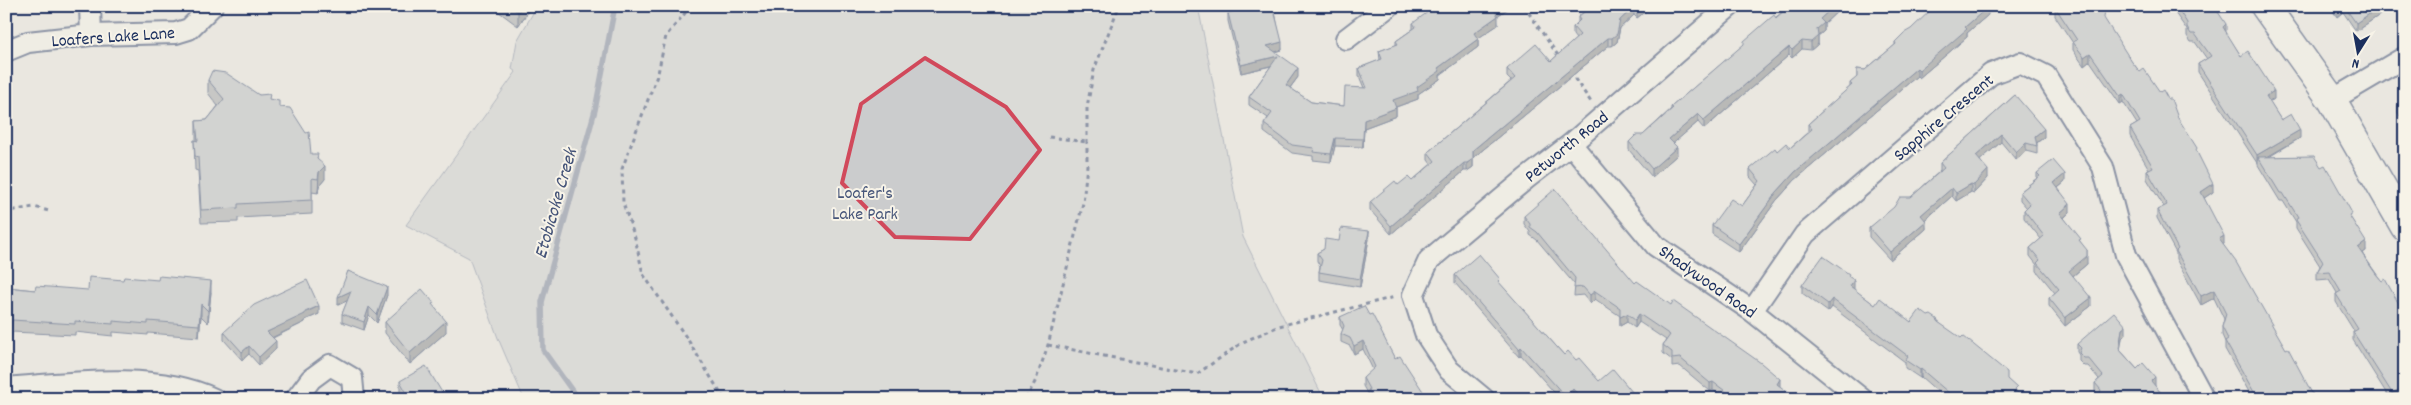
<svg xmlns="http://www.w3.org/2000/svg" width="2411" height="405" viewBox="0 0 2411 405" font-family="Dekko,sans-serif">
  <rect width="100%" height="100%" fill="#eae7e0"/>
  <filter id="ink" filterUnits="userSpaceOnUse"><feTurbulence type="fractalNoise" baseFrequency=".02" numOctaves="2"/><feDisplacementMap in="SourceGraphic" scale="10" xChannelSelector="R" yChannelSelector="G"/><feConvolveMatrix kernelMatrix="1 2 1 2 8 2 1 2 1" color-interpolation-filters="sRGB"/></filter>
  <g filter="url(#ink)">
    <path fill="#cbcccd" stroke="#737e96" d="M 537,6 L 1198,6 L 1243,237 L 1324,399 L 524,399 L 498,338 L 469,258 L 406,225 L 516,72 L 512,69 L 517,41 Z"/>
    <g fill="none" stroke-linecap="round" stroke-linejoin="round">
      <path stroke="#6d7892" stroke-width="5.5" d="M 578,399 L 543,350 L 542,302 L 595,110 L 615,6"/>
      <defs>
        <path id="street" d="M 90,6 L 91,35
          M 1346,39 L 1389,6
          M 6,51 L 28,42 L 91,35 L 176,33 L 189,29 L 212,6
          M 2332,100 L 2405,57
          M 1571,144 L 1656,246 L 1752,311 L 1862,399
          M 1752,311 L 1805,234 L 1991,74 L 2020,63 L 2046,76 L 2103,167 L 2126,255 L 2204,399
          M 6,388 C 68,383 157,371 214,399
          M 296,399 L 311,379 L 330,365 L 352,378 L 354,399
          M 1484,399 L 1449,370 L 1426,335 L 1413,295 L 1429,260 L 1527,178 L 1571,144 L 1730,6"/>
        <path id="secondary" d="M 2265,6 L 2332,100 L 2405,227"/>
      </defs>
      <use href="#street" stroke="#1b2f5e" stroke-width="24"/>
      <use href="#secondary" stroke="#1b2f5e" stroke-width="31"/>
      <path stroke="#1b2f5e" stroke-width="3" stroke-dasharray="4 4" stroke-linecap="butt" d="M 691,6 L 666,36 L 658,73 L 622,169 L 623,203 L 635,238 L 643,274 L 688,340 L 724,399
        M 1524,6 L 1559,57
        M 1570,72 L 1591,102
        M 1049,137 L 1087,142
        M 6,214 L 9,211 L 34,207 L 49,211
        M 1048,345 L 1197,374 L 1243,342 L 1279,326 L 1395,297
        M 1026,399 L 1036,380 L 1048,345 L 1083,203 L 1087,165 L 1087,107 L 1094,70 L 1119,6"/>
      <use href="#street" stroke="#f7f3e8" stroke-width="20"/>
      <use href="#secondary" stroke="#f7f3e8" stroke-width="28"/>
    </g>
    <path fill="#9da0a4" stroke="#1b2f5e" d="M 474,6 L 481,6 L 479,10 Z
      M 491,6 L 532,6 L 518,26 Z
      M 1247,6 L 1274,6 L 1282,50 L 1275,52 L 1298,77 L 1290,88 L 1311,102 L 1344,106 L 1364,88 L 1359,76 L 1359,68 L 1380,60 L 1379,51 L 1396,45 L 1396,41 L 1413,29 L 1413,23 L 1512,6 L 1497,16 L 1498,25 L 1478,38 L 1478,47 L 1440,75 L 1440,79 L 1418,94 L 1418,99 L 1396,107 L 1396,116 L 1364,128 L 1363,147 L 1335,146 L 1331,162 L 1313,160 L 1313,156 L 1292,153 L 1264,132 L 1264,124 L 1268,118 L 1249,105 L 1249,97 L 1271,66 L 1241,73 L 1228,21 L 1228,13 L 1250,7 Z
      M 1591,6 L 1652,6 L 1637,18 L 1634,15 L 1620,28 L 1617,42 L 1612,46 L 1608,46 L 1473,158 L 1473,167 L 1467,171 L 1464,171 L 1391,234 L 1370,210 L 1370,202 L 1398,185 L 1412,181 L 1431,164 L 1428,160 L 1428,152 L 1511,81 L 1507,77 L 1507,69 L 1551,61 L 1576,39 L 1573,35 L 1573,27 L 1578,23 L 1578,17 Z
      M 1789,6 L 1843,6 L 1824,24 L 1824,31 L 1818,36 L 1818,44 L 1811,50 L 1802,49 L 1792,58 L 1789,55 L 1704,129 L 1698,122 L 1673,143 L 1677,155 L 1652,177 L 1629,150 L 1629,142 L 1643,135 L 1671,109 L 1671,107 Z
      M 2002,6 L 2042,6 L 2002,9 Z
      M 2170,6 L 2214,6 L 2226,33 L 2241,56 L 2274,99 L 2269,102 L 2281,120 L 2300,138 L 2269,157 L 2352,220 L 2366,251 L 2362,253 L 2405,315 L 2405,328 L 2402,330 L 2405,334 L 2405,399 L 2401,399 L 2400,397 L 2397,399 L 2390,399 L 2353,340 L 2353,332 L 2354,331 L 2336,302 L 2336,294 L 2337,293 L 2329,279 L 2317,280 L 2317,272 L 2320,266 L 2296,228 L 2296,222 L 2283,201 L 2280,201 L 2258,165 L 2258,163 L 2257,163 L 2198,72 L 2198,64 L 2207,59 L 2195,42 L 2191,42 L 2187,36 L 2187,30 Z
      M 2329,6 L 2384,6 L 2384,12 L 2356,31 L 2343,12 L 2337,17 Z
      M 2055,7 L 2132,62 L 2178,118 L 2197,153 L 2213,192 L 2204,198 L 2224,244 L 2223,245 L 2315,399 L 2253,399 L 2225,349 L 2225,342 L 2222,335 L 2222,327 L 2224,319 L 2214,298 L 2201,305 L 2176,259 L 2176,253 L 2157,218 L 2157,210 L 2164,207 L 2147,179 L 2147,170 L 2149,169 L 2130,136 L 2130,128 L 2137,124 L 2123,102 L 2120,104 L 2090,61 L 2084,66 L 2073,50 L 2073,43 L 2055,16 Z
      M 1988,15 L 1967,33 L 1967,37 L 1919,78 L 1917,76 L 1795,180 L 1776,201 L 1739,252 L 1712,234 L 1712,225 L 1742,206 L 1757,185 L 1750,177 L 1750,169 L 1777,151 L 1790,148 L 1808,132 L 1808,124 L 1850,87 L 1850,83 L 1857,78 L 1857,69 L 1865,70 L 1895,45 L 1895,42 Z
      M 208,80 L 259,95 L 270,100 L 279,107 L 311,154 L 318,160 L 325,179 L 319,186 L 318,193 L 312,192 L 312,214 L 238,218 L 238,222 L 201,223 L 198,171 L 195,170 L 194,140 L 196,141 L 196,121 L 207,120 L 218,106 L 208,93 Z
      M 2015,95 L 2044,137 L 2037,143 L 2037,154 L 2026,151 L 2016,160 L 2001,142 L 1980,160 L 1988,178 L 1974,193 L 1971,192 L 1956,201 L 1952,196 L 1925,220 L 1926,229 L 1890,260 L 1869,237 L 1869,228 L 1911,197 L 1940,171 L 1940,163 Z
      M 2405,101 L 2405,124 L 2398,113 L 2398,105 Z
      M 2037,173 L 2065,182 L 2058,188 L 2070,212 L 2064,218 L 2081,243 L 2087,264 L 2073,276 L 2091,306 L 2065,326 L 2049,306 L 2049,298 L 2055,293 L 2037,271 L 2037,265 L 2030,256 L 2030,248 L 2041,239 L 2024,218 L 2024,210 L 2027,208 L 2020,200 L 2020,192 L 2037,178 Z
      M 1524,216 L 1635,283 L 1780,387 L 1793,399 L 1725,399 L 1713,390 L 1710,391 L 1680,366 L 1672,367 L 1672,360 L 1663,353 L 1663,345 L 1666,340 L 1639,322 L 1635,328 L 1627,322 L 1620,326 L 1620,316 L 1595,299 L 1590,304 L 1583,295 L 1574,296 L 1575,285 L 1537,240 L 1530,235 L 1530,232 L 1524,224 Z
      M 1369,239 L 1360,287 L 1319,280 L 1319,272 L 1320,266 L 1317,261 L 1317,253 L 1339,241 Z
      M 348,271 L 387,295 L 377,323 L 369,315 L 364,330 L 342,322 L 342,314 L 348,300 L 338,305 Z
      M 1455,275 L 1500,284 L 1564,355 L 1576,360 L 1599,381 L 1633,393 L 1640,399 L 1575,399 L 1573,397 L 1572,399 L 1560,399 L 1521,355 L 1519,357 L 1455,283 Z
      M 1849,277 L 1853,289 L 1875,305 L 1911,322 L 1938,322 L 2007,379 L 2017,392 L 2025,399 L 1946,399 L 1921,377 L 1920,378 L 1905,368 L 1905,362 L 1832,307 L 1828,312 L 1802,293 L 1802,285 Z
      M 6,287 L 35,290 L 211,292 L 208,323 L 201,316 L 199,337 L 148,333 L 148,335 L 113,332 L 113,336 L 75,332 L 75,335 L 12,332 L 11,341 L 6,340 Z
      M 434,307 L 446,332 L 410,364 L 385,333 L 385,322 Z
      M 319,314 L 305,320 L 305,322 L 273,338 L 276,349 L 259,365 L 249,354 L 242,360 L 224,340 L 224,332 Z
      M 1369,315 L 1395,359 L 1428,399 L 1368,399 L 1368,395 L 1363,386 L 1363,378 L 1373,370 L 1363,349 L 1354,354 L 1350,346 L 1341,342 L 1341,334 L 1343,330 L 1340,325 L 1340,317 Z
      M 2126,334 L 2122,338 L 2120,350 L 2137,369 L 2155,385 L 2155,386 L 2166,399 L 2100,399 L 2100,397 L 2095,391 L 2095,383 L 2099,379 L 2088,366 L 2084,366 L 2079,361 L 2079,355 L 2077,352 L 2077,344 Z
      M 400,381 L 446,399 L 403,399 L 400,394 Z"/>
    <path fill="#7f8286" stroke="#1b2f5e" d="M 522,6 L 532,6 L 518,26 L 518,12 Z
      M 1499,6 L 1512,6 L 1494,18 L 1494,10 Z
      M 1642,6 L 1652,6 L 1637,18 L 1637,10 Z
      M 1834,6 L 1843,6 L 1824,24 L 1824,31 L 1818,36 L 1818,44 L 1811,50 L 1811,42 L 1817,29 L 1820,19 Z
      M 2340,6 L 2343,6 L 2343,12 L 2337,17 L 2337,9 Z
      M 2381,6 L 2384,6 L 2384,12 L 2356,31 L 2356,23 Z
      M 1634,7 L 1634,15 L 1620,28 L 1617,42 L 1612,46 L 1612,38 L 1620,20 Z
      M 1988,7 L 1988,15 L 1967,33 L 1967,37 L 1919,78 L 1919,70 L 1965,27 Z
      M 1498,16 L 1498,25 L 1474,41 L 1474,33 Z
      M 2226,24 L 2226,33 L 2223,27 Z
      M 1608,38 L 1608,46 L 1473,158 L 1473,150 Z
      M 1478,39 L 1478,47 L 1440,75 L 1440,79 L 1418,94 L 1418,99 L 1393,108 L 1393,100 L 1417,87 L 1438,68 Z
      M 1802,41 L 1802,49 L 1792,58 L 1792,50 Z
      M 1282,42 L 1282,50 L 1267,54 L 1267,46 Z
      M 1789,47 L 1789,55 L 1704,129 L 1704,120 Z
      M 2090,53 L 2090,61 L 2084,66 L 2084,57 Z
      M 1278,56 L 1278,64 L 1241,73 L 1241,65 Z
      M 1298,68 L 1298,77 L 1286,93 L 1286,85 Z
      M 1917,68 L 1917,76 L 1795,180 L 1776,201 L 1739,252 L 1739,244 L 1776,193 L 1795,172 Z
      M 2274,91 L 2274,99 L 2266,104 L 2266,96 Z
      M 2123,94 L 2123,102 L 2120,104 L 2120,96 Z
      M 1396,108 L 1396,116 L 1364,128 L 1363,147 L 1364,120 Z
      M 1698,114 L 1698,122 L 1669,147 L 1669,139 Z
      M 2044,129 L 2044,137 L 2035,144 L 2035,136 Z
      M 2300,130 L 2300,138 L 2260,161 L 2258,157 L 2258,163 L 2257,163 L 2257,155 Z
      M 2001,134 L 2001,142 L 1976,164 L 1976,156 Z
      M 1335,138 L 1335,146 L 1331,162 L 1331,154 Z
      M 2026,143 L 2026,151 L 2016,160 L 2016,152 Z
      M 1677,147 L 1677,155 L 1652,177 L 1652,169 Z
      M 1473,159 L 1473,167 L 1467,171 L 1467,163 Z
      M 1464,163 L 1464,171 L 1391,234 L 1391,226 Z
      M 325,166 L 325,179 L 319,186 L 318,193 L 319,172 Z
      M 1988,170 L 1988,178 L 1974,193 L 1974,185 Z
      M 2065,174 L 2065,182 L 2054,191 L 2054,183 Z
      M 1971,184 L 1971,192 L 1956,201 L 1956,193 Z
      M 2213,184 L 2213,192 L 2201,200 L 2201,192 Z
      M 1952,188 L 1952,196 L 1921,223 L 1921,215 Z
      M 2070,204 L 2070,212 L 2060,221 L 2060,213 Z
      M 1926,221 L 1926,229 L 1890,260 L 1890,252 Z
      M 1369,231 L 1369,239 L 1360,287 L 1360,279 Z
      M 2224,236 L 2224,244 L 2219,247 L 2219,239 Z
      M 2366,242 L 2366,251 L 2358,256 L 2358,248 Z
      M 2087,250 L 2087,264 L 2069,279 L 2069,271 Z
      M 1854,280 L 1854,289 L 1850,286 Z
      M 211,281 L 211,292 L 208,323 L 208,311 Z
      M 387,287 L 387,295 L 377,323 L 377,315 Z
      M 2214,290 L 2214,298 L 2201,305 L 2201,296 Z
      M 351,291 L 351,299 L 338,305 L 338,297 Z
      M 1595,291 L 1595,299 L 1590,304 L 1590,295 Z
      M 2091,298 L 2091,306 L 2065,326 L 2065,318 Z
      M 1832,299 L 1832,307 L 1828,312 L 1828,304 Z
      M 201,304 L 201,316 L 199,337 L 199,325 Z
      M 319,306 L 319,314 L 305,320 L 305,322 L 267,340 L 267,332 Z
      M 369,307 L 369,315 L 364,330 L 364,322 Z
      M 1627,314 L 1627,322 L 1620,326 L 1620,317 Z
      M 1639,314 L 1639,322 L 1635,328 L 1635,320 Z
      M 2405,320 L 2405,328 L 2399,332 L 2399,324 Z
      M 446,321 L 446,332 L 410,364 L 410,353 Z
      M 2126,326 L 2126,334 L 2122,338 L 2119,357 L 2119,349 L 2122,329 Z
      M 276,341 L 276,349 L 259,365 L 259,357 Z
      M 1363,341 L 1363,349 L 1354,354 L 1354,346 Z
      M 249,346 L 249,354 L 242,360 L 242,352 Z
      M 1521,347 L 1521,355 L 1519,357 L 1519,349 Z
      M 1921,369 L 1921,377 L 1920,378 L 1920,370 Z
      M 2155,377 L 2155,385 L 2151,389 L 2151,381 Z
      M 1780,379 L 1780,387 L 1777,384 Z
      M 1713,382 L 1713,390 L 1710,391 L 1710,383 Z
      M 1573,389 L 1573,397 L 1572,399 L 1565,399 L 1565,396 Z
      M 2400,389 L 2400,397 L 2397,399 L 2392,399 L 2392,393 Z"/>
    <path fill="#b6babf" stroke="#1b2f5e" d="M 510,6 L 522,6 L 518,12 Z
      M 1256,6 L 1273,6 L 1282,42 L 1267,46 L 1298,68 L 1286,85 L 1311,102 L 1344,106 L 1345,87 L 1367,88 L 1359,68 L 1382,59 L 1379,51 L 1398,44 L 1396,41 L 1416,27 L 1413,23 L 1436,6 L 1499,6 L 1494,10 L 1498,16 L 1474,33 L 1478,39 L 1438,68 L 1440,71 L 1417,87 L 1418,91 L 1393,100 L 1396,108 L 1364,120 L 1363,139 L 1335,138 L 1331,154 L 1313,152 L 1314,148 L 1292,145 L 1264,124 L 1272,113 L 1249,97 L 1278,56 L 1241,65 L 1228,13 Z
      M 1591,6 L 1642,6 L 1637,10 L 1634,7 L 1620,20 L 1617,34 L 1612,38 L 1608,38 L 1473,150 L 1473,159 L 1467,163 L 1464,163 L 1391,226 L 1370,202 L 1395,181 L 1398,185 L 1408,177 L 1412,181 L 1435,161 L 1428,152 L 1515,78 L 1507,69 L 1536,44 L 1551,61 L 1580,35 L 1573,27 L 1580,20 L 1578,17 Z
      M 1789,6 L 1834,6 L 1820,19 L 1824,23 L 1817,29 L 1818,36 L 1811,42 L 1802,41 L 1792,50 L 1789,47 L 1704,120 L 1698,114 L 1669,139 L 1677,147 L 1652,169 L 1629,142 L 1636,135 L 1643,135 L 1673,108 L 1671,107 L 1744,44 L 1744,41 L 1774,15 L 1776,18 Z
      M 1935,6 L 1988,7 L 1965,27 L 1967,29 L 1952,42 L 1919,70 L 1917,68 L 1795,172 L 1776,193 L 1739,244 L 1712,225 L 1731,199 L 1742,206 L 1760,181 L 1750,169 L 1775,148 L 1777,151 L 1786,143 L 1790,148 L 1812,129 L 1808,124 L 1852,85 L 1850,83 L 1857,77 L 1857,69 L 1865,70 L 1896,44 L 1895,42 L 1904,33 L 1911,29 Z
      M 2057,6 L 2104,6 L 2105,8 L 2104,18 L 2132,62 L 2140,72 L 2144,69 L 2160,92 L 2163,90 L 2168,99 L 2171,99 L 2178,118 L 2197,148 L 2196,150 L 2213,184 L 2201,192 L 2224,236 L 2219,239 L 2236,262 L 2286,349 L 2288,348 L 2315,399 L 2258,399 L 2225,341 L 2228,339 L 2222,327 L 2226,314 L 2214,290 L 2201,296 L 2176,251 L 2178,249 L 2157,210 L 2167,205 L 2147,170 L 2153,167 L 2130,128 L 2140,122 L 2123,94 L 2120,96 L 2090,53 L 2084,57 L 2073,42 L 2077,40 L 2055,7 Z
      M 2176,6 L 2214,6 L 2226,24 L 2223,27 L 2241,56 L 2248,51 L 2274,91 L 2266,96 L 2281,120 L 2291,114 L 2300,130 L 2257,155 L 2198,64 L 2211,56 L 2195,34 L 2191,34 L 2187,28 L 2187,23 Z
      M 2344,6 L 2381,6 L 2356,23 Z
      M 212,71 L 226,73 L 259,95 L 270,94 L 269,99 L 279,101 L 279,107 L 290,108 L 306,133 L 309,132 L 311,154 L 318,154 L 317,159 L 325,166 L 319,172 L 318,179 L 312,178 L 312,200 L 238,204 L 238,208 L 201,210 L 198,157 L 195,156 L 194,140 L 198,141 L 196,121 L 207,120 L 224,99 L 208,80 Z
      M 2015,95 L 2044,129 L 2035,136 L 2037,146 L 2026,143 L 2016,152 L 2001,134 L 1976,156 L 1988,170 L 1974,185 L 1971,184 L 1956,193 L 1952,188 L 1921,215 L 1926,221 L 1890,252 L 1869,228 L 1894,207 L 1900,197 L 1911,197 L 1944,168 L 1940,163 Z
      M 2405,101 L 2405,116 L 2398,105 Z
      M 2314,156 L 2321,167 L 2325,165 L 2352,213 L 2349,215 L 2366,242 L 2358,248 L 2376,274 L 2382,281 L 2385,279 L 2405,315 L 2405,320 L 2399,324 L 2405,334 L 2405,397 L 2400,389 L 2392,393 L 2353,332 L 2358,329 L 2336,294 L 2341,291 L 2329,271 L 2317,272 L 2323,262 L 2296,220 L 2298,217 L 2283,193 L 2280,193 L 2258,157 Z
      M 2053,160 L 2065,174 L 2054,183 L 2070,204 L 2060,213 L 2081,239 L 2079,240 L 2087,250 L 2087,256 L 2069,271 L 2091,298 L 2065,318 L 2049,298 L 2059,289 L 2037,263 L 2040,260 L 2030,248 L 2044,236 L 2024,210 L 2030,204 L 2020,192 L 2040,176 L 2037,173 Z
      M 1555,189 L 1635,283 L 1637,281 L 1671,305 L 1673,301 L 1761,363 L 1780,379 L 1777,384 L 1793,396 L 1791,399 L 1736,399 L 1713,382 L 1710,383 L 1680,358 L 1672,359 L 1672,352 L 1663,345 L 1670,335 L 1639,314 L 1635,320 L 1627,314 L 1620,317 L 1620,308 L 1595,291 L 1590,295 L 1583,287 L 1574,288 L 1575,278 L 1537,232 L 1530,227 L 1530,224 L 1524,216 Z
      M 1341,228 L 1369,231 L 1360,279 L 1319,272 L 1322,260 L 1317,253 L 1324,249 L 1325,239 L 1339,241 Z
      M 1479,254 L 1500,279 L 1498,281 L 1564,355 L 1568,351 L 1576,360 L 1579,358 L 1599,381 L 1613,369 L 1633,393 L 1636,392 L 1640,398 L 1640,399 L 1582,399 L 1573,389 L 1565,396 L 1521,347 L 1519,349 L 1455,275 Z
      M 1823,256 L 1849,274 L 1848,276 L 1854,280 L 1850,286 L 1875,305 L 1880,298 L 1911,322 L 1920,310 L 1928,316 L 1931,315 L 1937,319 L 1938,322 L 1961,338 L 1963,336 L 2007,372 L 2007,379 L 2017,388 L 2015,390 L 2025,399 L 1956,399 L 1921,369 L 1920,370 L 1905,360 L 1908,356 L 1832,299 L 1828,304 L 1802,285 Z
      M 348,271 L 387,287 L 377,315 L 369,307 L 364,322 L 342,314 L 351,291 L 338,297 Z
      M 159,276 L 211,281 L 208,311 L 201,304 L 199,325 L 148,321 L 148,324 L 113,321 L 113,324 L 75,321 L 75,324 L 12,320 L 11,329 L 6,328 L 6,287 L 35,290 L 36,286 L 88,290 L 89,277 L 123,280 L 124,277 L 158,280 Z
      M 307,280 L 319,306 L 305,312 L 305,314 L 267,332 L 276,341 L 259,357 L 249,346 L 242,352 L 224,332 L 254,305 Z
      M 422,289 L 434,303 L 432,304 L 446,321 L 410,353 L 385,322 Z
      M 1364,306 L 1369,315 L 1372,314 L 1395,359 L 1400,356 L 1428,399 L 1405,399 L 1403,396 L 1398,399 L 1375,399 L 1368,391 L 1369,389 L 1363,378 L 1375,367 L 1363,341 L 1354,346 L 1350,338 L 1341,334 L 1344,326 L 1340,317 Z
      M 2114,312 L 2126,326 L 2122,329 L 2119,349 L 2137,369 L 2143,363 L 2155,377 L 2151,381 L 2166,399 L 2106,399 L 2100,393 L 2101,390 L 2095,383 L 2103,376 L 2088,358 L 2084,358 L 2079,353 L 2081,348 L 2077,344 Z
      M 426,366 L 446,399 L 406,399 L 405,397 L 408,395 L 400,381 Z"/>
  </g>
  <path d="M0 0H2411V405H0ZM 925,58 L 1006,107 L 1040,150 L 970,239 L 895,237 L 842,183 L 861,104 Z" fill="#eae7e0" fill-opacity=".55" fill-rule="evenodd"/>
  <path fill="none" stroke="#d1495b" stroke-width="4" stroke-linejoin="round" d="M 925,58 L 1006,107 L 1040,150 L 970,239 L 895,237 L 842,183 L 861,104 Z"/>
  <g text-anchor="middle" stroke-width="4" stroke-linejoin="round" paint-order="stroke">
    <g font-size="18" fill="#1b2f5e" stroke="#f7f3e8">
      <text transform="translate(113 36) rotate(-4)" y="6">Loafers Lake Lane</text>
      <text transform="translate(1943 117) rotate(-40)" y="6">Sapphire Crescent</text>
      <text transform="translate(1566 146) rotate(-39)" y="6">Petworth Road</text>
      <text transform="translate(1708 281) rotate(35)" y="6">Shadywood Road</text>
    </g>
    <g font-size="18" fill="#47567a" stroke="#f7f3e8">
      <text x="865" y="198">Loafer's<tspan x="865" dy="21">Lake Park</tspan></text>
    </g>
    <g font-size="19" font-style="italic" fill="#445378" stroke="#f7f3e8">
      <text transform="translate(554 203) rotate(-74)" y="7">Etobicoke Creek</text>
    </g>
  </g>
  <rect width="2411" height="405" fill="none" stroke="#f7f3e8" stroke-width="25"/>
  <rect x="12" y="12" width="2386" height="380" fill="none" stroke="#1b2f5e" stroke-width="2" filter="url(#ink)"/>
  <g transform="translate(2358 52) rotate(191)" stroke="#f7f3e8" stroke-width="4" paint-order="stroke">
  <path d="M0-4L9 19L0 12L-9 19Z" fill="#1b2f5e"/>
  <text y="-8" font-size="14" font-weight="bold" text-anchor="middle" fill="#1b2f5e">N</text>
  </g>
</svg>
